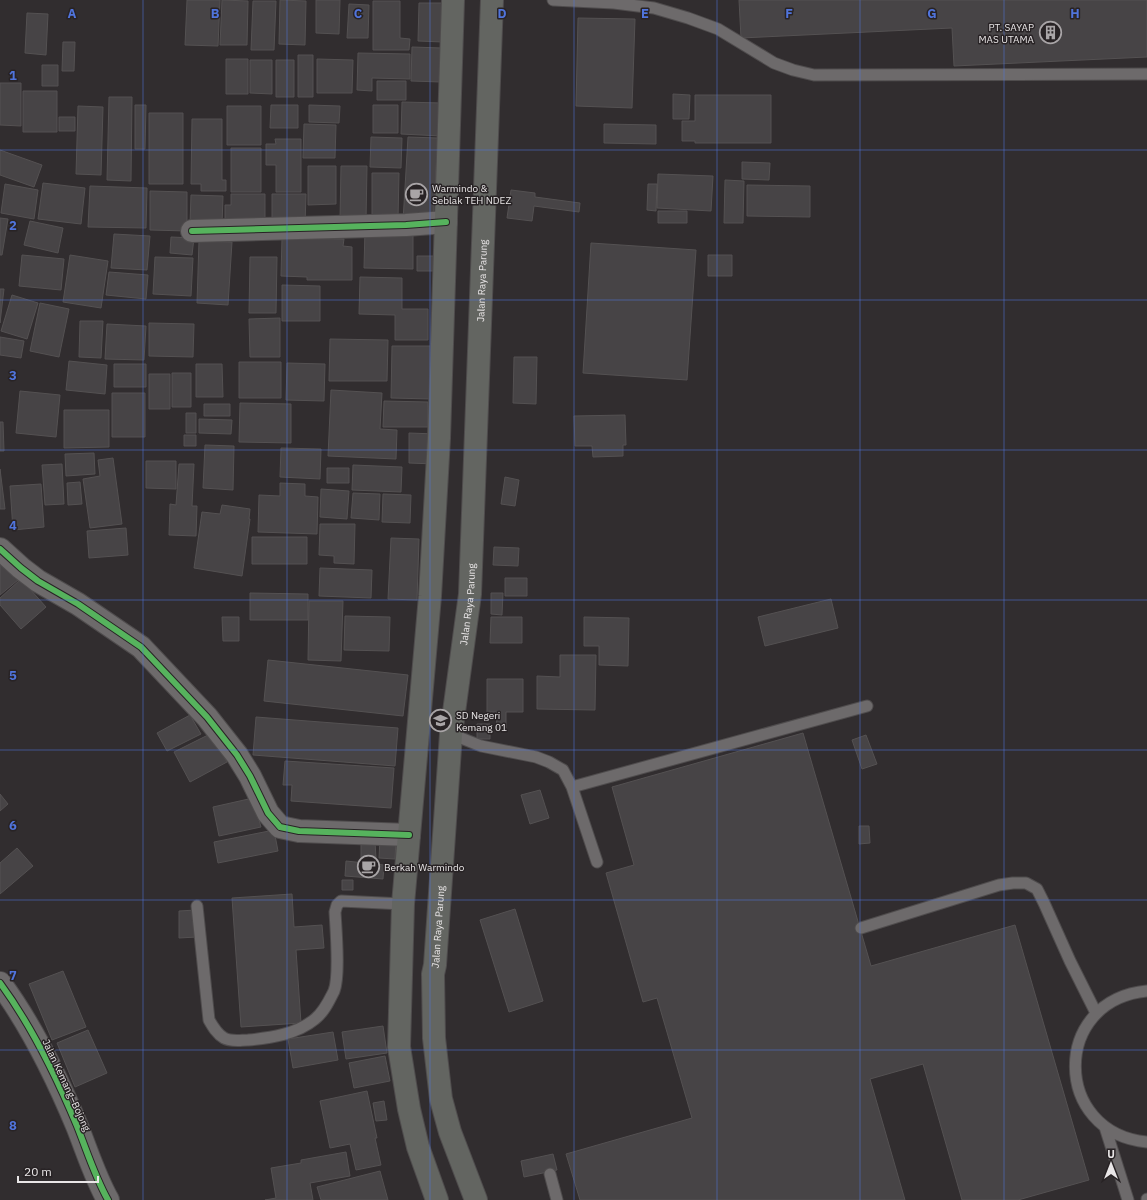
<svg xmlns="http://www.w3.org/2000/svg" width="1147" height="1200" viewBox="0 0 1147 1200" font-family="'IBM Plex Sans',sans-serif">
  <rect width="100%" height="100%" fill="#312d2f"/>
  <path fill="#474446" stroke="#545152" d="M 187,0 L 220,0 L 218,46 L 185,45 Z
    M 222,0 L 248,1 L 247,45 L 220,45 Z
    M 280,0 L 306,1 L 305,45 L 279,44 Z
    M 316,0 L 340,0 L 339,34 L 316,33 Z
    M 739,0 L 1147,0 L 1147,57 L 954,66 L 952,28 L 741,38 Z
    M 253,1 L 276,1 L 274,50 L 251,50 Z
    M 373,1 L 400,1 L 400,38 L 410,39 L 409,50 L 373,50 Z
    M 419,3 L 444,3 L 443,42 L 418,41 Z
    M 349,4 L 369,5 L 368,38 L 347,38 Z
    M 27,13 L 48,14 L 46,55 L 25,53 Z
    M 578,18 L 635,19 L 632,108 L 576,106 Z
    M 63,42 L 75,42 L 74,71 L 62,71 Z
    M 412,47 L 442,48 L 441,82 L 411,81 Z
    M 358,53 L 410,54 L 410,79 L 372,78 L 372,91 L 357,90 Z
    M 298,55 L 313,55 L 313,97 L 298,97 Z
    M 226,59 L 248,59 L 248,94 L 226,94 Z
    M 317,59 L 353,60 L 352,93 L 317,93 Z
    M 250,60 L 272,60 L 272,94 L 250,93 Z
    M 276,60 L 294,60 L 294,97 L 276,97 Z
    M 42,65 L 58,65 L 58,86 L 42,86 Z
    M 377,81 L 406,81 L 406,100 L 377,100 Z
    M 0,83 L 21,83 L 21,126 L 0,125 Z
    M 23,91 L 57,91 L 57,132 L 23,132 Z
    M 673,94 L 690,95 L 689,119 L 673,119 Z
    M 695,95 L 771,95 L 771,143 L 695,143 L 695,141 L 682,141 L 682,121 L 695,121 Z
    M 109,97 L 132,97 L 131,181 L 107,180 Z
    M 402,102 L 442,103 L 441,136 L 401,134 Z
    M 135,105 L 146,105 L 145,149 L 135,149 Z
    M 271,105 L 298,105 L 298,128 L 270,128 Z
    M 309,105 L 340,106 L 339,123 L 309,122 Z
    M 373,105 L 398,105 L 398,133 L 373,133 Z
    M 78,106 L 103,107 L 101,175 L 76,174 Z
    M 227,106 L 261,106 L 261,145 L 227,145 Z
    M 149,113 L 183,113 L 183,184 L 149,184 Z
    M 59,117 L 75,117 L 75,131 L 59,131 Z
    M 192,119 L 222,119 L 222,180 L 226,180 L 226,191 L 201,191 L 201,184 L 191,184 Z
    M 304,124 L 336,125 L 335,158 L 303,158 Z
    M 604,124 L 656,125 L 656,144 L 604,143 Z
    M 371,137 L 402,138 L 401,168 L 370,167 Z
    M 408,137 L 438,138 L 433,223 L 403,221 Z
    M 275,139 L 301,139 L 301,192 L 276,192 L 276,165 L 266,165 L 266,144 L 276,144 Z
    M 231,148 L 261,148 L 261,192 L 231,192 Z
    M 0,150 L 42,165 L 34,187 L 0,175 Z
    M 742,162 L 770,163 L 769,180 L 742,179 Z
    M 308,166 L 336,166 L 336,204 L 308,205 Z
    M 341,166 L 367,166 L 366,221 L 340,220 Z
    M 372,173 L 399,173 L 398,219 L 372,219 Z
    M 658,174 L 713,176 L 711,211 L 657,208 Z
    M 725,180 L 744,181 L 743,223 L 724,223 Z
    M 43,183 L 85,188 L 81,224 L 38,219 Z
    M 5,184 L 38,190 L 34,219 L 1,213 Z
    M 648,184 L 657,184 L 656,211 L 647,210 Z
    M 747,185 L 810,186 L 810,217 L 747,216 Z
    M 90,186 L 147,188 L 146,228 L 88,227 Z
    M 511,190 L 535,193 L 535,197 L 580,203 L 579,212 L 534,206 L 532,221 L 507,218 Z
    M 150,191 L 187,192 L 187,231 L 150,230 Z
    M 231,194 L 265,194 L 265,227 L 225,226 L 225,205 L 231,205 Z
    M 272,194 L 306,194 L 305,225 L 272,225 Z
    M 191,195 L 223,196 L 222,225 L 190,224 Z
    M 658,211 L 687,211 L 687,223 L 658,223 Z
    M 0,218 L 8,219 L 2,255 L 0,255 Z
    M 30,221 L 63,228 L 58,253 L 24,245 Z
    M 365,229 L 413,230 L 413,269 L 364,268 Z
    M 114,234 L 150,236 L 147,270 L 111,268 Z
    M 171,237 L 194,238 L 192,255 L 170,253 Z
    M 282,238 L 344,239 L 343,246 L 352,247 L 352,280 L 307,280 L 307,277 L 281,276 Z
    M 199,241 L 232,242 L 228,305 L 197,303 Z
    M 591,243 L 696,250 L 687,380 L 583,373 Z
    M 22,255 L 64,259 L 61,290 L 19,286 Z
    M 70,255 L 108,261 L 101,308 L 63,302 Z
    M 708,255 L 732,255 L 732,276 L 708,276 Z
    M 417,256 L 437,256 L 436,271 L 417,271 Z
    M 155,257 L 193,258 L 191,296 L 153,294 Z
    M 250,257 L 277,257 L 276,313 L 249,313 Z
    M 109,272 L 148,275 L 146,299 L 106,295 Z
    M 360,277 L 402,278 L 402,309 L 428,309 L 428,340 L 395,340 L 395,315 L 359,314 Z
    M 282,285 L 320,286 L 320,321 L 282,321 Z
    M 0,289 L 4,289 L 0,323 Z
    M 12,295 L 38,303 L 27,339 L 1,331 Z
    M 40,303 L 69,309 L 59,357 L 30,351 Z
    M 280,318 L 280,357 L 250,357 L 249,319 Z
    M 80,321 L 103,321 L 101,358 L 79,357 Z
    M 149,323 L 194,324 L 193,357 L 149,356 Z
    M 107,324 L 146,326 L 144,360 L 105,359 Z
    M 0,337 L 24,341 L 21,358 L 0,355 Z
    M 330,339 L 388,340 L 387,381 L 329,381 Z
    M 392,346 L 433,346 L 432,399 L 391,398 Z
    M 514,357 L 537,357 L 536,404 L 513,403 Z
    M 69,361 L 107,365 L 105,394 L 66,390 Z
    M 239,362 L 281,362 L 281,398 L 239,398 Z
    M 287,363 L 325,364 L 324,401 L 286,400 Z
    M 114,364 L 146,364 L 146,387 L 114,387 Z
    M 196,364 L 222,364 L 223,397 L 196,397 Z
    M 172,373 L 191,373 L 191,407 L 172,407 Z
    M 149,374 L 170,374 L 170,409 L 149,409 Z
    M 331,390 L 382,393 L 380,429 L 397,430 L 396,459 L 328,456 Z
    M 20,391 L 60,395 L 56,437 L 16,433 Z
    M 112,393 L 145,393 L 145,437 L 112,437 Z
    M 384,401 L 428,402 L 428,427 L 383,427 Z
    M 240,403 L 291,404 L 291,443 L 239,442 Z
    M 204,404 L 230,404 L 230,416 L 204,416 Z
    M 64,410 L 109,410 L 109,447 L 64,448 Z
    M 186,413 L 196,413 L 196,433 L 186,433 Z
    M 625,415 L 626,445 L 623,445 L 623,456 L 593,457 L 592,446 L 575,446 L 574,416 Z
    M 199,419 L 232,420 L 231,434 L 199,433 Z
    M 0,422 L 3,422 L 4,451 L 0,451 Z
    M 409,433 L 436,434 L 435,464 L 409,463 Z
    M 184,435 L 196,435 L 196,446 L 184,446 Z
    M 205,445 L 234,446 L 233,490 L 203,488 Z
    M 281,448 L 321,449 L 320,479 L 280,477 Z
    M 94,453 L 95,474 L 66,476 L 65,454 Z
    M 113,458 L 122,524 L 90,528 L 83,479 L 100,476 L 98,460 Z
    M 146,461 L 176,461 L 176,489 L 146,488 Z
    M 62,464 L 64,504 L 45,505 L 42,465 Z
    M 179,464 L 194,464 L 192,506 L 197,506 L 196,536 L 169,535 L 170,504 L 176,505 Z
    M 353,465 L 402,467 L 401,492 L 352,490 Z
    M 327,468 L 349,468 L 349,483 L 327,483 Z
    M 0,469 L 5,509 L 0,509 Z
    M 505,477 L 519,480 L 515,506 L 501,504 Z
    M 80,482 L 82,504 L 68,505 L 67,483 Z
    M 280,483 L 305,484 L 305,496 L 318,497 L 317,534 L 258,532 L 259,495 L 280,496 Z
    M 41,484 L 44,527 L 13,530 L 10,486 Z
    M 321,489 L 349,491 L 347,519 L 320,517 Z
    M 353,493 L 380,494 L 379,520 L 351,518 Z
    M 383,494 L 411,495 L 410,523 L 382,522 Z
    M 222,505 L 250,509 L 249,519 L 250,519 L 242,576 L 194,568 L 202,512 L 220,514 Z
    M 320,524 L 355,524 L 354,564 L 334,563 L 334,556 L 319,555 Z
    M 126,528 L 128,555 L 89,558 L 87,531 Z
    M 252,537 L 307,537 L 307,564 L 252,564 Z
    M 391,538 L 419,539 L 417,600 L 388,599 Z
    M 494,547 L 519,548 L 518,566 L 493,565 Z
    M 0,558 L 18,580 L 0,595 Z
    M 320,568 L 372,570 L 371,598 L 319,596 Z
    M 505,578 L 527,578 L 527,596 L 505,596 Z
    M 21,579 L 46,607 L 21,629 L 0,605 L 0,598 Z
    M 250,593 L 308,594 L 308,620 L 250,620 Z
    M 491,593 L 503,593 L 502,615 L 491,614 Z
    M 831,599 L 838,628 L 765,646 L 758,617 Z
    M 309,601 L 343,601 L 341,661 L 308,660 Z
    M 345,616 L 390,617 L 389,651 L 344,650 Z
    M 222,617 L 239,617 L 239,641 L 223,641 Z
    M 491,617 L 522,617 L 522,643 L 490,643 Z
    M 584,617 L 629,618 L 628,666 L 599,665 L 599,646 L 584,646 Z
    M 560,655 L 596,655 L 595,710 L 537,709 L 537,676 L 560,677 Z
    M 268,660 L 408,675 L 403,716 L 264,701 Z
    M 487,679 L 523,679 L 523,712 L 506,712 L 506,728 L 497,728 L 496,712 L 487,712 Z
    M 190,715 L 201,734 L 167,751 L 157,733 Z
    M 256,717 L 398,728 L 395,766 L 253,755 Z
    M 477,724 L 490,724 L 490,739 L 477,739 Z
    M 212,733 L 227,762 L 190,782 L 174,752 Z
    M 803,733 L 871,966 L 1015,925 L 1089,1180 L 1018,1200 L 962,1200 L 923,1064 L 870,1079 L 905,1200 L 580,1200 L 566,1154 L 692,1118 L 657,998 L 643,1002 L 606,873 L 634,865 L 612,787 Z
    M 866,735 L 877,764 L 862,769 L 852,740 Z
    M 285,761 L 394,768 L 391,808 L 291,801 L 292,785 L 283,785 Z
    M 540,790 L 549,818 L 530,824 L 521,795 Z
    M 0,794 L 8,804 L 0,811 Z
    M 253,798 L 261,827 L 219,836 L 213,807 Z
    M 859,826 L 869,826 L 870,843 L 859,844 Z
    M 274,830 L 278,851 L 218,863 L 214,842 Z
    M 380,839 L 396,840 L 395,859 L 379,858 Z
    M 361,842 L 375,842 L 376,858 L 361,859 Z
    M 17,848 L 33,866 L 0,894 L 0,863 Z
    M 346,861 L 384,865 L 383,879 L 345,876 Z
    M 342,880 L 353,880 L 353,890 L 342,890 Z
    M 292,894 L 294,927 L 322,925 L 324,948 L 296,950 L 301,1023 L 241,1027 L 232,898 Z
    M 515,909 L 543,1001 L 509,1012 L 480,920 Z
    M 196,910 L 197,937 L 179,938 L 179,911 Z
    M 63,971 L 86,1027 L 52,1040 L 29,984 Z
    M 383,1026 L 387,1053 L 346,1059 L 342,1032 Z
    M 88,1030 L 107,1073 L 75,1087 L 57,1043 Z
    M 333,1032 L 338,1060 L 293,1068 L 288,1039 Z
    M 385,1056 L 390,1081 L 354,1088 L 349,1063 Z
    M 367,1091 L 377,1138 L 375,1138 L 381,1165 L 356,1170 L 350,1144 L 330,1148 L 320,1101 Z
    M 384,1101 L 387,1120 L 376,1121 L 373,1103 Z
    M 346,1152 L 350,1176 L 310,1183 L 313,1200 L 265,1200 L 276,1198 L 271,1168 L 301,1163 L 301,1160 Z
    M 553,1154 L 557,1170 L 524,1177 L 521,1161 Z
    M 380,1171 L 388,1200 L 321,1200 L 317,1187 Z"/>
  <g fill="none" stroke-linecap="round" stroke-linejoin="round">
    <defs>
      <path id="service" d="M 553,0 L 614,3 L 654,8 L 688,18 L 718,29 L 774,63 L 793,70 L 814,75 L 1147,74
        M 451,734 L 481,746 L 536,757 L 549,762 L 563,770 L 572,787 L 597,862
        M 572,787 L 867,706
        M 197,906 L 209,1020 C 213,1027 217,1034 224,1038 C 231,1042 241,1040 248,1040 C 271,1038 297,1034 315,1019 C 324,1012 329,1001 334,991 C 340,976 336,930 335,912 L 337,905 L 341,901 L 403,904
        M 861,928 L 999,885 L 1013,883 L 1026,883 L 1037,889 L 1044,903 L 1070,961 L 1096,1013
        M 1147,991 C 1051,1000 1052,1133 1147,1142
        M 1105,1127 L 1128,1200
        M 550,1174 L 557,1200
        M 1147,1200 L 1147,1199"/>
      <path id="minor" d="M 192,231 L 406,225 L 446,222
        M 0,549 L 21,568 L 38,581 L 78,604 L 141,647 L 207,717 L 237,755 L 250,776 L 268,813 L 280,827 L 299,831 L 409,835
        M 0,983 C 31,1025 57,1078 77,1126 C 87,1151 95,1177 108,1200"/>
      <g id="trunk">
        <path d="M 437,1200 L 418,1147 L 409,1109 L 399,1047 L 403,904 L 430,596 L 439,438 L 453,0"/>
        <path id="s1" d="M 476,1200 L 450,1132 L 441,1099 L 434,1038 L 433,974 L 435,965 L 451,734 L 470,594 L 492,0"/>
      </g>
    </defs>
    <use href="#service" stroke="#4f4c4d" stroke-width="13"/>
    <use href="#minor" stroke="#4f4c4d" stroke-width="24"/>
    <use href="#trunk" stroke="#4f4c4d" stroke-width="24"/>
    <use href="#service" stroke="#6d6a6b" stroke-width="11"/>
    <use href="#minor" stroke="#6d6a6b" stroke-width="22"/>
    <use href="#trunk" stroke="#636561" stroke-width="22"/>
    <defs>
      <path id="cycleway" d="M 192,231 L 406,225 L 446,222
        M 0,549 L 21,568 L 38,581 L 78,604 L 141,647 L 207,717 L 237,755 L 250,776 L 268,813 L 280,827 L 299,831 L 409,835
        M 0,983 C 31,1025 57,1078 77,1126 C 87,1151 95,1177 108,1200"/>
    </defs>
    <use href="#cycleway" stroke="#282325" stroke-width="8"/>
    <use href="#cycleway" stroke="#56b35d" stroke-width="6"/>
  </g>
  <path fill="none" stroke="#5074dc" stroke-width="1" stroke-opacity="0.55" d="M 143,0 L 143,1200M 287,0 L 287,1200M 430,0 L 430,1200M 574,0 L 574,1200M 717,0 L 717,1200M 860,0 L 860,1200M 1004,0 L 1004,1200M 0,150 L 1147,150M 0,300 L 1147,300M 0,450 L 1147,450M 0,600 L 1147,600M 0,750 L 1147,750M 0,900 L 1147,900M 0,1050 L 1147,1050"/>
  <defs>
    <symbol id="building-ring" viewBox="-11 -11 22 22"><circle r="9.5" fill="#282325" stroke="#a9a5a7" stroke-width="1.5"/><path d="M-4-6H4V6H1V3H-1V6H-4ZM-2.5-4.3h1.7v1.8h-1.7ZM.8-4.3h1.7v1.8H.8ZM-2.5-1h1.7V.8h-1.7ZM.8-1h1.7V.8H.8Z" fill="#a9a5a7"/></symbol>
    <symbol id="cafe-ring" viewBox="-11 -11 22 22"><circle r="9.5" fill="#282325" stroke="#a9a5a7" stroke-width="1.5"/><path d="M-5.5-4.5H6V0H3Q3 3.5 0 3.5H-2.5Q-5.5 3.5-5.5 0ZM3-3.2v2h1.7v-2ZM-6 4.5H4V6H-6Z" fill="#a9a5a7"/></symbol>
    <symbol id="school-ring" viewBox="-11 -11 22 22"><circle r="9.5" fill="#282325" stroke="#a9a5a7" stroke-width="1.5"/><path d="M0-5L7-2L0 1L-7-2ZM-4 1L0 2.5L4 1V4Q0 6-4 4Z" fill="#a9a5a7"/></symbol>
  </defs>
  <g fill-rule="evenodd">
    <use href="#building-ring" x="1038" y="20" width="25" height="25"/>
    <use href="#cafe-ring" x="404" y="182" width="25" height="25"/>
    <use href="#school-ring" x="428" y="708" width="25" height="25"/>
    <use href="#cafe-ring" x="356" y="854" width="25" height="25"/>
  </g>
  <g text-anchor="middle" stroke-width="3" stroke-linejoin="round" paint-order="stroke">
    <g font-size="10" fill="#e9e6e7" stroke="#282325" text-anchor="start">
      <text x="1034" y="31" text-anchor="end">PT. SAYAP<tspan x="1034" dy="12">MAS UTAMA</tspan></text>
      <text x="432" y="192">Warmindo &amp;<tspan x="432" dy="12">Seblak TEH NDEZ</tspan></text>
      <text x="456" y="719">SD Negeri<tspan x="456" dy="12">Kemang 01</tspan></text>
      <text x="384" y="871">Berkah Warmindo</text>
    </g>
    <g font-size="10" fill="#e9e6e7" stroke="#282325">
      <text dy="4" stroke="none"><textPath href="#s1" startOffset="928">Jalan Raya Parung</textPath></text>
      <text dy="4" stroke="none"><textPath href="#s1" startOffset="604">Jalan Raya Parung</textPath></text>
      <text dy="4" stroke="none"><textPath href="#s1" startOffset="280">Jalan Raya Parung</textPath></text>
      <text transform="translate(67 1085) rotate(65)" y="4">Jalan Kemang–Bojong</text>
    </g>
  </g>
  <g font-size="13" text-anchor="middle" font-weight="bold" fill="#5074dc" stroke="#282325" stroke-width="3" stroke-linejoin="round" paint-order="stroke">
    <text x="72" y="18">A</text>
    <text x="215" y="18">B</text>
    <text x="358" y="18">C</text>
    <text x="502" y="18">D</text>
    <text x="645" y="18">E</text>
    <text x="789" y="18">F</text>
    <text x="932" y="18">G</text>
    <text x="1075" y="18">H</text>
    <text x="13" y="80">1</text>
    <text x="13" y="230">2</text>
    <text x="13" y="380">3</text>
    <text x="13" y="530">4</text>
    <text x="13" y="680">5</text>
    <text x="13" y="830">6</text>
    <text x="13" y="980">7</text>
    <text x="13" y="1130">8</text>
  </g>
  <g transform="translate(1111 1164)" stroke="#282325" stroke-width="3" paint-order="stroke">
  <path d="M0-3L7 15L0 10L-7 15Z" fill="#e9e6e7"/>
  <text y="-6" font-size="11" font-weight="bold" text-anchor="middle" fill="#e9e6e7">U</text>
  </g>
  <path d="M18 1176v6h80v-6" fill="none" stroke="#e9e6e7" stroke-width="2"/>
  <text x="24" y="1176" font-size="12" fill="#e9e6e7" stroke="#282325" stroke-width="3" paint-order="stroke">20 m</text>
</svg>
